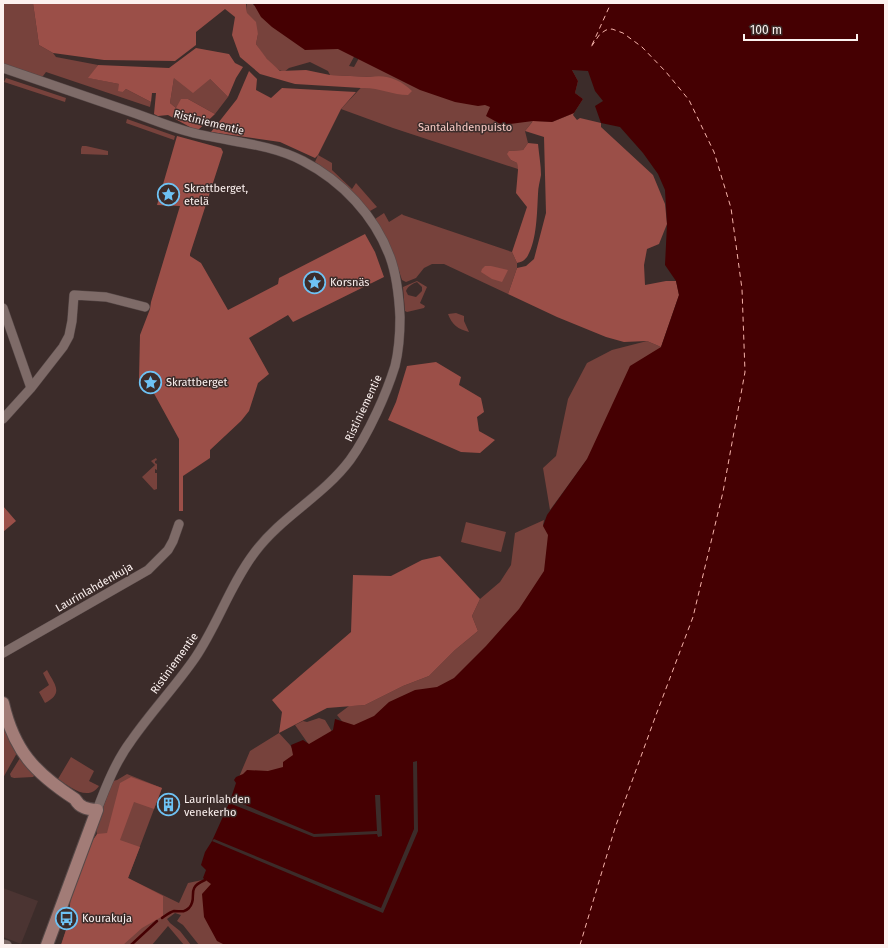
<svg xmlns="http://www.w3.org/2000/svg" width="888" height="948" viewBox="0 0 888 948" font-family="'Fira Sans',sans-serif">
  <rect width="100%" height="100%" fill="#3c2c2a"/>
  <path fill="#4b3432" d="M 3,888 L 38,901 L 21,944 L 3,937 Z"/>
  <path fill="#77423c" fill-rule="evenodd" d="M 3,3 L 33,3 L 39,45 L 53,53 L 56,57 L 98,65 L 89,78 L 119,84 L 123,92 L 126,89 L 151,102 L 150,107 L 46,72 L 43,76 L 40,77 L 3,64 Z
    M 247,3 L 253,3 L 253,5 L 362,42 L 349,66 L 354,67 L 365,47 L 572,70 L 578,81 L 575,93 L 583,99 L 574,113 L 552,122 L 532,122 L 525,131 L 528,143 L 523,150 L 509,151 L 511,160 L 517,163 L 518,169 L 393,128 L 341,109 L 371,77 L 330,75 L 328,71 L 310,62 L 289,68 L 284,72 C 272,69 263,54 256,44 L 258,34 L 247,14 Z
    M 6,78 L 66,98 L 65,102 L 4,82 Z
    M 174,78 L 210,79 L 228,97 L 215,114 L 188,99 L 176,108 L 170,103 Z
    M 127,119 L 175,136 L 174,140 L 126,123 Z
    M 82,146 L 86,146 L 108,151 L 108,155 L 81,154 L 81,149 Z
    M 318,155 L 332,163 L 332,170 L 352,189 L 356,183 L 377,207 L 370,211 C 353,193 336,176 315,162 Z
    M 384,213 L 389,222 L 402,214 L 403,215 L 512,252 L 517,263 L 517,268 L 508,294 L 444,264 L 432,264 L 424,268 L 416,278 L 406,282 L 402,280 C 395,258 387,238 375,219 Z
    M 417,281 L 427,287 L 420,303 L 425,306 L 424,308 L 407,312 L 405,311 L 403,287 ZM 417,282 L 422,287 L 422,291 L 416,297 L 408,295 L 406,291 C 408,286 412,284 417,282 Z
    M 456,313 L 464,316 L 464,321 L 469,332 C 458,329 452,325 448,314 Z
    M 647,341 L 661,347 L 669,347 L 550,510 L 543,468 L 556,456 L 568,399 L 587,363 L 612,350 Z
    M 156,458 L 157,460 L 155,461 L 155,463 L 157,464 L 157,470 L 155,469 L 155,473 L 157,473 L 157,489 L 154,490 L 142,477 L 155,465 L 151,461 Z
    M 544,520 L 543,525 L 564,552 L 504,655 L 350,731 L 337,715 L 349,706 L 365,705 L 403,686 L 429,676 L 455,650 L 478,631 L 472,616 L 480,599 L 500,582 L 511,565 L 515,533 Z
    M 466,522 L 506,532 L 501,552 L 461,542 Z
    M 47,670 C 55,685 64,693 45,703 L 39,692 L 49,685 L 43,673 Z
    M 319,718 L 325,720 L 334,735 L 314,752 L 295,725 L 303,721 L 307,722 Z
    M 3,723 L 11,743 L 17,753 L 3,778 Z
    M 279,733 L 290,745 L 307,772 L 239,777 L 250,751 Z
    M 71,757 L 94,771 L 89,781 L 99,786 C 88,802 70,787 58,779 Z
    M 20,758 L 35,775 L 33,777 L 14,778 L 11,777 L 10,774 Z
    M 127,774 L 162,788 L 128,878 L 179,903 L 188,883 L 207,879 L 310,945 L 199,945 L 183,925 L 177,921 L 181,915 L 175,913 L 167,919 L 170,923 L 180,931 L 191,945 L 184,945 L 168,926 L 152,945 L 61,945 L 68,924 L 71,896 L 93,840 L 97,835 L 96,826 L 113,781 L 117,780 Z"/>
  <path fill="#9b4f48" d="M 33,3 L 246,3 L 247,13 L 256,22 L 258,34 L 256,44 L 267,59 L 280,71 L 306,70 L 330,75 L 371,77 C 386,74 401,80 412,91 L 408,95 C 392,95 378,87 361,88 L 295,84 L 260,74 L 240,57 L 232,35 L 235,17 L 225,9 L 196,32 L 196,45 L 175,61 L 104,60 L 53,53 L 39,45 Z
    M 196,48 L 229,54 L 235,63 L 243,67 L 236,78 L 228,97 L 210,79 L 193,93 L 174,78 L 170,103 L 176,108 L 181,99 L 188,99 L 215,114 L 197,131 L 168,115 L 158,116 L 154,114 L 156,93 L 152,93 L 151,102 L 126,89 L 123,92 L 118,91 L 119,84 L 88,78 L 98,65 L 169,68 Z
    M 249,71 L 257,79 L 256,90 L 271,98 L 282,88 L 356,92 L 341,109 L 318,155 L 315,158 L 280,142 L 211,132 L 237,99 Z
    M 574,113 L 573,115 L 577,120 L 580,118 L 601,123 L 601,127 L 653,175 L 665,204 L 667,224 L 659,244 L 647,249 L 644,265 L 645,285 L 666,281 L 676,281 L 679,295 L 661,347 L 647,341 L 624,342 L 606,337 L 557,317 L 508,294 L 517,268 L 526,266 L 534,259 L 546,213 L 544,137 L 525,131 L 533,121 L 552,122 Z
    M 177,136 L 221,148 L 223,152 L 190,254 L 190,256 L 201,263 L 228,310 L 278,284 L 279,278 L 365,234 L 375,252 L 384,277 L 293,322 L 288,315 L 249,338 L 269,374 L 258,383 L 249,411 L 241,421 L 210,450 L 210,458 L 183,476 L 183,511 L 179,511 L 179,439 L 151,388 L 146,391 L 139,380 L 140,335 L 150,309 L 151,302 L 180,206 L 157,205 Z
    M 528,143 L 538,144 C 539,155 541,165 541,175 C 540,181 538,187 538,194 C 537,212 537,241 527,257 C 524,261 521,262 517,263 L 512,252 L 527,207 L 516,193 L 518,170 L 517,163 L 511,160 L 507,154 L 509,151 L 523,150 Z
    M 485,266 L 491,266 L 508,270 L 502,282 L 492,279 L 481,272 L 482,269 Z
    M 436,362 L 461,377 L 459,385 L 481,398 L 484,412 L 477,417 L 479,431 L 495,440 L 480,453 L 461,452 L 388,420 L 396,402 L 407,366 Z
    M 3,506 L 16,521 L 3,532 Z
    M 440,556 L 480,599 L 472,616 L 478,631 L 455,650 L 429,676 L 403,686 L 365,705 L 327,708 L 279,733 L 282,712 L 272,700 L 351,632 L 353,575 L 391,576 L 422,560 Z
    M 131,777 L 162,788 L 154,809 L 134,802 L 120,840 L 140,847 L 128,878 L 163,896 L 163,916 L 142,928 L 123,945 L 61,945 L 68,924 L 71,896 L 93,840 L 97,834 L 107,833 L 120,783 Z"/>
  <path fill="#450002" d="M 253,3 L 885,3 L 885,945 L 225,945 L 217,941 L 204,917 L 202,894 L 211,884 L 203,878 L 206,870 L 201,865 L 205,852 L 212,841 L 230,801 L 236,783 L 234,780 L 236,777 L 243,774 L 247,770 L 268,771 L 283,767 L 283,762 L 293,755 L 291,745 L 303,740 L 309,744 L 333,730 L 335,719 L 354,725 L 374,716 L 389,702 L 415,690 L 437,687 L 454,678 L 486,646 L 519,609 L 544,571 L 548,535 L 543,526 L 547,515 L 587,459 L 630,366 L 661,347 L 679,295 L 676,281 L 665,265 L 667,224 L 665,190 L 658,174 L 643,153 L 620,127 L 601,123 L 595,106 L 603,101 L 595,91 L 588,71 L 572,70 L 578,81 L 575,93 L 583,99 L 574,113 L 552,122 L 533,121 L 502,125 L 486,116 L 490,107 L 485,105 L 478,106 L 455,102 L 420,90 L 338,49 L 305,50 L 272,27 L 261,17 Z"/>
  <path fill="#3c2c2a" d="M 417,761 L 418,831 L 383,913 L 212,841 L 214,839 L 381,908 L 414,829 L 413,762 Z
    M 375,795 L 380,795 L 382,836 L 378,837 L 377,834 L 314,837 L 229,803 L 231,799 L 314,834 L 377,831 Z"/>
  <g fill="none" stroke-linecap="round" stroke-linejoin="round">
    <path stroke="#450002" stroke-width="2.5" d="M 162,918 C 165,916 170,912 174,911 C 180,911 184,913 189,908 C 199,897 184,889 205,880
      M 131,945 L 157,921"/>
    <path stroke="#f6b3ab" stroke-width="1" stroke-dasharray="5 4" stroke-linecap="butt" d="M 592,45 L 611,3
      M 580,945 L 615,828 L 656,715 L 693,617 L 723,492 L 745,372 L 742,289 L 731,208 L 714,152 L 689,100 L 666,72 L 642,47 L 623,33 L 612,29 L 606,30 L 600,34 L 591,47"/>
    <defs>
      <path id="street" d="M 3,68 C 47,83 90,98 134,113 C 151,119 168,126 186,131 C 224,142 267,142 303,161 C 342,181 375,216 390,257 C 397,276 399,297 400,317 C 400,333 399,350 395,366 C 390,382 384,397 377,412 C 369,429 361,445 350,460 C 323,496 281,517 255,552 C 230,585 218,624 195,658 C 175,687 151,712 131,741 C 116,761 106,786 97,810
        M 3,308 L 31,388
        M 3,419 L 31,388 L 63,347 L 69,336 L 72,321 L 74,295 L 106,297 L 145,307
        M 3,653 L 148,570 L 168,550 L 173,541 L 179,524
        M 3,944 L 7,945"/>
      <path id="secondary" d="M 3,703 C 14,751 35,773 75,799 C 80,808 87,809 97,810
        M 47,945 L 97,810"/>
    </defs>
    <use href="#street" stroke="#574948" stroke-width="10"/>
    <use href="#secondary" stroke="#574948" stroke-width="14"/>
    <use href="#street" stroke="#7e6b68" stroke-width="9"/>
    <use href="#secondary" stroke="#a27c77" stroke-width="12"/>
  </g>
  <defs>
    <symbol id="sight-ring" viewBox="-11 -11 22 22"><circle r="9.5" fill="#3c2c2a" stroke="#6ec2f4" stroke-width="1.5"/><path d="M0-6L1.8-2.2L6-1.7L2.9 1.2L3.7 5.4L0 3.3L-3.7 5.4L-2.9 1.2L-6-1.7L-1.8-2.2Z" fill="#6ec2f4"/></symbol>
    <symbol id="building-ring" viewBox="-11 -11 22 22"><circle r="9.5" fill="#3c2c2a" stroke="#6ec2f4" stroke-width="1.5"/><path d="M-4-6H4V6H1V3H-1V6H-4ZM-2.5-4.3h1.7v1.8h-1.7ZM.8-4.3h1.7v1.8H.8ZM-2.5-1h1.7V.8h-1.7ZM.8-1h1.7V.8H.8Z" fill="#6ec2f4"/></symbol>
    <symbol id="bus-ring" viewBox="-11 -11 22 22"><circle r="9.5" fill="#3c2c2a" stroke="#6ec2f4" stroke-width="1.5"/><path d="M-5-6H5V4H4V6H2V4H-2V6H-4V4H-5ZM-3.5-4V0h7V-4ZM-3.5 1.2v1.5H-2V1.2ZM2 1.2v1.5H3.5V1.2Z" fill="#6ec2f4"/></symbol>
  </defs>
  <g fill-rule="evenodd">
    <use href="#sight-ring" x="156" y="182" width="25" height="25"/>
    <use href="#sight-ring" x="302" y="270" width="25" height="25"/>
    <use href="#sight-ring" x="138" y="370" width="25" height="25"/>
    <use href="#building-ring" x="156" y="792" width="25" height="25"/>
    <use href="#bus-ring" x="54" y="906" width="25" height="25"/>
  </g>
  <g text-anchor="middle" stroke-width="3" stroke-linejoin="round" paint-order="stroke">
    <g font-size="11" fill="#fcf1ef" stroke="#3c2c2a">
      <text transform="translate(209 122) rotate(14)" y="4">Ristiniementie</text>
      <text transform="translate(363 408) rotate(-65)" y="4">Ristiniementie</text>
      <text transform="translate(94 587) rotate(-30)" y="4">Laurinlahdenkuja</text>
      <text transform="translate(174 663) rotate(-54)" y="4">Ristiniementie</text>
    </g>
    <g font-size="11" fill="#f7c9c3" stroke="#3c2c2a">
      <text x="465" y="131">Santalahdenpuisto</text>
    </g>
    <g font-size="11" fill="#fcf1ef" stroke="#3c2c2a" text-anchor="start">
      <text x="184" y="192">Skrattberget,<tspan x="184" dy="13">etelä</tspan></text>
      <text x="330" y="286">Korsnäs</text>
      <text x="166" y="386">Skrattberget</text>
      <text x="184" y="803">Laurinlahden<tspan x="184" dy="13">venekerho</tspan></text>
      <text x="82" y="922">Kourakuja</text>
    </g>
  </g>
  <rect width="888" height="948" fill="none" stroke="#fcf1ef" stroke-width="8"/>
  <path d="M744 34v6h113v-6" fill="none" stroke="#fcf1ef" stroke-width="2"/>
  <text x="750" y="34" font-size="12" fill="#fcf1ef" stroke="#3c2c2a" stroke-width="3" paint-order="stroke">100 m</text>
</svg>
